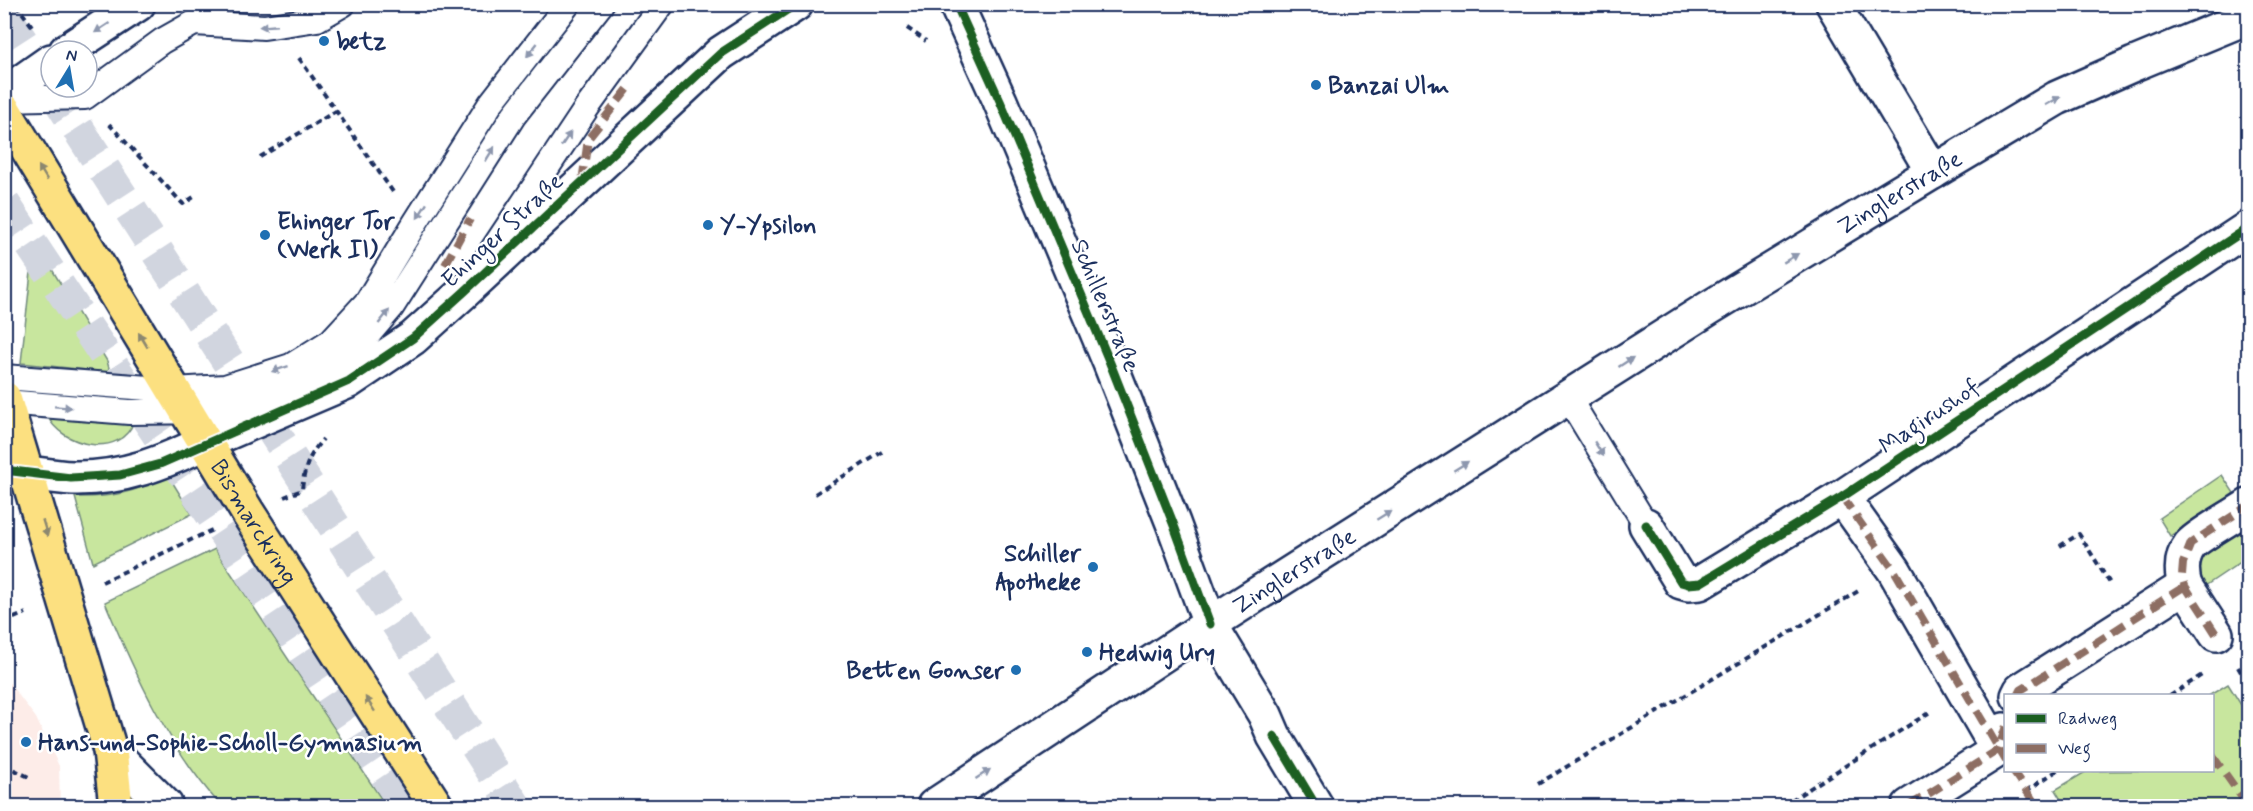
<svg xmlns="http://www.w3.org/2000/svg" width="2253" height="811" viewBox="0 0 2253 811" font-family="Mynerve,sans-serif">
  <rect width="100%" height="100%" fill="#fff"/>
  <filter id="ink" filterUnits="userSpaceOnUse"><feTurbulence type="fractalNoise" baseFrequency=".0167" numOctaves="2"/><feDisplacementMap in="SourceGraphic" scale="12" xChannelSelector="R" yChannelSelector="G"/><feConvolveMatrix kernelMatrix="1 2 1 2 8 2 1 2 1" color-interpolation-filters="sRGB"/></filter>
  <g filter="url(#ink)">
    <path fill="#fdece8" d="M 4,676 L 36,718 L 59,766 L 60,806 L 5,806 Z"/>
    <path fill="#c8e69e" stroke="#728a7e" stroke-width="1.5" d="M 45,262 L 50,266 L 107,361 L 109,368 L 107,372 L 21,363 L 31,272 L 36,263 Z
      M 47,415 L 134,421 C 121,460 60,446 47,415 Z
      M 168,475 L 192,514 L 93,563 L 75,497 C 110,498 137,492 168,475 Z
      M 2222,475 L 2234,493 L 2170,536 L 2159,518 Z
      M 2248,522 L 2248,557 L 2205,586 L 2191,559 Z
      M 215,549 L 386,806 L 221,806 C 169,748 135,674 105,602 Z
      M 2228,684 L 2248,716 L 2248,806 L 2065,806 L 2055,790 L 2087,771 L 2212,770 L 2212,696 L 2210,695 Z"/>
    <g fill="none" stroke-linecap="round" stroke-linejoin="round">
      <path stroke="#d1d5df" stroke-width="33" stroke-dasharray="33 16" stroke-linecap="butt" d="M 4,14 L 51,87
        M 51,87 L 515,806
        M 4,204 L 407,806"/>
      <defs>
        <path id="service" d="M 4,99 L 85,97 L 162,41 L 194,23 L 264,27 L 317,19 L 343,4
          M 487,258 L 586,109 L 662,4
          M 4,377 L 174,390 L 225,387 L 291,366 L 331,341 L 367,302 L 415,223 L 491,103 L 568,4
          M 1569,399 L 1646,525
          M 4,402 L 129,412 L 213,411 L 237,407 L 272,397 L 311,381 L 328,371 L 355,350 L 391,308 L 514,115 L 601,4"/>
        <path id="pedestrian" d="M 2185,586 C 2181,572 2181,557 2190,545 C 2196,537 2237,514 2248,506"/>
        <path id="minor" d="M 956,4 L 1000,101 L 1110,363 L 1173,523 L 1210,624 L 1265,715 L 1274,736 L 1316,806
          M 1833,4 L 1933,172
          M 206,442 L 349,381 L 413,338 L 464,292 L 721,53 L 796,4
          M 1842,497 L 1894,570 L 1998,750
          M 1646,525 L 1681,582 L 1688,584 L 1700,583 L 1842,497 L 2248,228
          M 2018,696 L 2021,690 L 2185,586 L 2216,634
          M 1909,806 L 1998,750 L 2004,730"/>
        <path id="tertiary" d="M 4,470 C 27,472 51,477 73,478 C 123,479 162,463 206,442"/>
        <g id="secondary">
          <path d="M 66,51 L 138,4"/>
          <path d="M 4,94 L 51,61"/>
          <path d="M 110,750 L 166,806"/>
          <path id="s1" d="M 934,806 L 1210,624 L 1709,308 L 1933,172 L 2057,98 L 2134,64 L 2248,17"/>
        </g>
        <g id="primary">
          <path id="s2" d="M 4,110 L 248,513 L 436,806"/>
          <path d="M 4,398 L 110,750 L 116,806"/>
        </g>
      </defs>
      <use href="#service" stroke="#1b2f5e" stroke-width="28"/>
      <use href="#pedestrian" stroke="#1b2f5e" stroke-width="38"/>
      <use href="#minor" stroke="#1b2f5e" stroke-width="38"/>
      <use href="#tertiary" stroke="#1b2f5e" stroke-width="38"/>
      <use href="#secondary" stroke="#1b2f5e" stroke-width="38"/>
      <use href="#primary" stroke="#1b2f5e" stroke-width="38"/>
      <path stroke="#1b2f5e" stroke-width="4" stroke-dasharray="6 4.5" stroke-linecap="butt" d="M 16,4 L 32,26
        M 907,28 L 926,41
        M 299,58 L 393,192
        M 109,124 L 183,204 L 197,195
        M 260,157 L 336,111
        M 815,494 L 882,452
        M 284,497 L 302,490 C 304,468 309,455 323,439
        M 2060,546 L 2079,534 L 2111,585
        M 102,582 L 212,530
        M 4,622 L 26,613
        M 2238,667 L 2248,684
        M 2170,696 L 2205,673
        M 4,765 L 29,777
        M 1538,784 L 1860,590
        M 2026,791 L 2058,770
        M 1782,806 L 1930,712"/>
      <use href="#service" stroke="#fff" stroke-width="24"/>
      <use href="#pedestrian" stroke="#fff" stroke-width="33"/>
      <use href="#minor" stroke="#fff" stroke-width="33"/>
      <use href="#tertiary" stroke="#fff" stroke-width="33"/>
      <use href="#secondary" stroke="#fff" stroke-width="33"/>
      <use href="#primary" stroke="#fce080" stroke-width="33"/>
      <path stroke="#8d6e63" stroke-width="8" stroke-dasharray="15 8" stroke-linecap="butt" d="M 4,12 L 14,4
        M 582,182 L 588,139 L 628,89
        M 445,265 L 470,219
        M 1842,497 L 1894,570 L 2006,761
        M 2216,634 L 2185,586 L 2182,576 L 2183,563 L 2191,543 L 2248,506
        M 2171,695 L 2171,696
        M 2018,696 L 2021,690 L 2185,586
        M 2212,755 L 2248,806
        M 2012,770 L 2037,806
        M 1909,806 L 1998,750 L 2006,726"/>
      <defs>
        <path id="cycleway" d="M 956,4 L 1000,101 L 1110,363 L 1173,523 L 1210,624
          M 4,470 L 71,478 L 120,475 L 160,464 L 349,381 L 413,338 L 464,292 L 721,53 L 796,4
          M 1646,525 L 1681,582 L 1688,584 L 1700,583 L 1842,497 L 2248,228
          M 1274,736 L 1316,806"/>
      </defs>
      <use href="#cycleway" stroke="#fff" stroke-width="13"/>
      <use href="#cycleway" stroke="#1b5e20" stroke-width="9"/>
    </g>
    <defs><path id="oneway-solid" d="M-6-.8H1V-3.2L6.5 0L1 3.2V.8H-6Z" transform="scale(1.5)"/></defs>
    <g fill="#8d97ae">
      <use href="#oneway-solid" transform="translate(268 26) rotate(175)"/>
      <use href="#oneway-solid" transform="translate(102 28) rotate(147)"/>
      <use href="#oneway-solid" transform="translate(532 50) rotate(128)"/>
      <use href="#oneway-solid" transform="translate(2053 101) rotate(-29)"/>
      <use href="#oneway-solid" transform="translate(566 139) rotate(-56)"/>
      <use href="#oneway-solid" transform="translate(490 154) rotate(-58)"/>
      <use href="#oneway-solid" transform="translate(422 211) rotate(123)"/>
      <use href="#oneway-solid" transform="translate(1791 258) rotate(-31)"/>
      <use href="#oneway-solid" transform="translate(384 317) rotate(-52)"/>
      <use href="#oneway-solid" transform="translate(1626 362) rotate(-33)"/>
      <use href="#oneway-solid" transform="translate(280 369) rotate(162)"/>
      <use href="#oneway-solid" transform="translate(63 407) rotate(4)"/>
      <use href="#oneway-solid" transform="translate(1599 449) rotate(58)"/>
      <use href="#oneway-solid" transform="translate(1461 466) rotate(-32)"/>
      <use href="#oneway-solid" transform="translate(1384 515) rotate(-32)"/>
      <use href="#oneway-solid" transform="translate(983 774) rotate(-33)"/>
    </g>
    <g fill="#8c886f">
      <use href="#oneway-solid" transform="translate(43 173) rotate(-121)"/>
      <use href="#oneway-solid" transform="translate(143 340) rotate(-121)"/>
      <use href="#oneway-solid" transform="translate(45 528) rotate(73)"/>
      <use href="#oneway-solid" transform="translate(370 704) rotate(-123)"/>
    </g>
  </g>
  <g fill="#1f6fb2" stroke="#fff" stroke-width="2">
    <circle cx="324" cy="41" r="6"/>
    <circle cx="1316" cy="85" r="6"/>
    <circle cx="708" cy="225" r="6"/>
    <circle cx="265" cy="235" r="6"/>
    <circle cx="1093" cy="567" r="6"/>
    <circle cx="1087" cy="652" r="6"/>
    <circle cx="1016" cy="670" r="6"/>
    <circle cx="26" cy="742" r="6"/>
  </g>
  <g text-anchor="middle" stroke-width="5" stroke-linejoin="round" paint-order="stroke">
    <g font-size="24" font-weight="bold" fill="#1b2f5e" stroke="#fff" text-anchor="start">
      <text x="336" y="49">betz</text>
      <text x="1328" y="93">Banzai Ulm</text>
      <text x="277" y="229">Ehinger Tor<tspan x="277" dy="28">(Werk II)</tspan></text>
      <text x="720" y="233">Y-Ypsilon</text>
      <text x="1081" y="561" text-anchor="end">Schiller<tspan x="1081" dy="28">Apotheke</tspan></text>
      <text x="1099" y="660">Hedwig Ury</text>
      <text x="1004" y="678" text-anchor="end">Betten Gonser</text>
      <text x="38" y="750">Hans-und-Sophie-Scholl-Gymnasium</text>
    </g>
    <g font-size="24" fill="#1b2f5e" stroke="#fff">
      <text dy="8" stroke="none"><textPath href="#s1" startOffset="1144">Zinglerstraße</textPath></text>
      <text transform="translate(502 230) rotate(-43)" y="8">Ehinger Straße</text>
      <text transform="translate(1106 305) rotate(67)" y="8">Schillerstraße</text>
      <text transform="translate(1929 416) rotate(-34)" y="8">Magirushof</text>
      <text dy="8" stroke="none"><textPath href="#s2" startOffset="482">Bismarckring</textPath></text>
      <text dy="8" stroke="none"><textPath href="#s1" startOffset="430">Zinglerstraße</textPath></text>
    </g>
  </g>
  <rect width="2253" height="811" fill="none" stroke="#fff" stroke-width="24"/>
  <rect x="12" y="12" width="2229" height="787" fill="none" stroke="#1b2f5e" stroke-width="2" filter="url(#ink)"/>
  <rect x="2004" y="694" width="210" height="78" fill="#ffffff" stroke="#a4acbf" stroke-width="1.5"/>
  <rect x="2016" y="714" width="30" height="9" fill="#1b5e20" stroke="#a4acbf" stroke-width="1.5"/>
  <text x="2058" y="724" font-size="18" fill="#1b2f5e">Radweg</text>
  <rect x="2016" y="744" width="30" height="9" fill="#8d6e63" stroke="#a4acbf" stroke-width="1.5"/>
  <text x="2058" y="754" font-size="18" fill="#1b2f5e">Weg</text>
  <g transform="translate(69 69) rotate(11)"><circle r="28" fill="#ffffff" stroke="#a4acbf" stroke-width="1.5"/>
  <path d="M0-4.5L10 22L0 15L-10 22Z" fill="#1f6fb2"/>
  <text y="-9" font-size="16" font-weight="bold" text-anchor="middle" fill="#1b2f5e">N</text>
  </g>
</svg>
